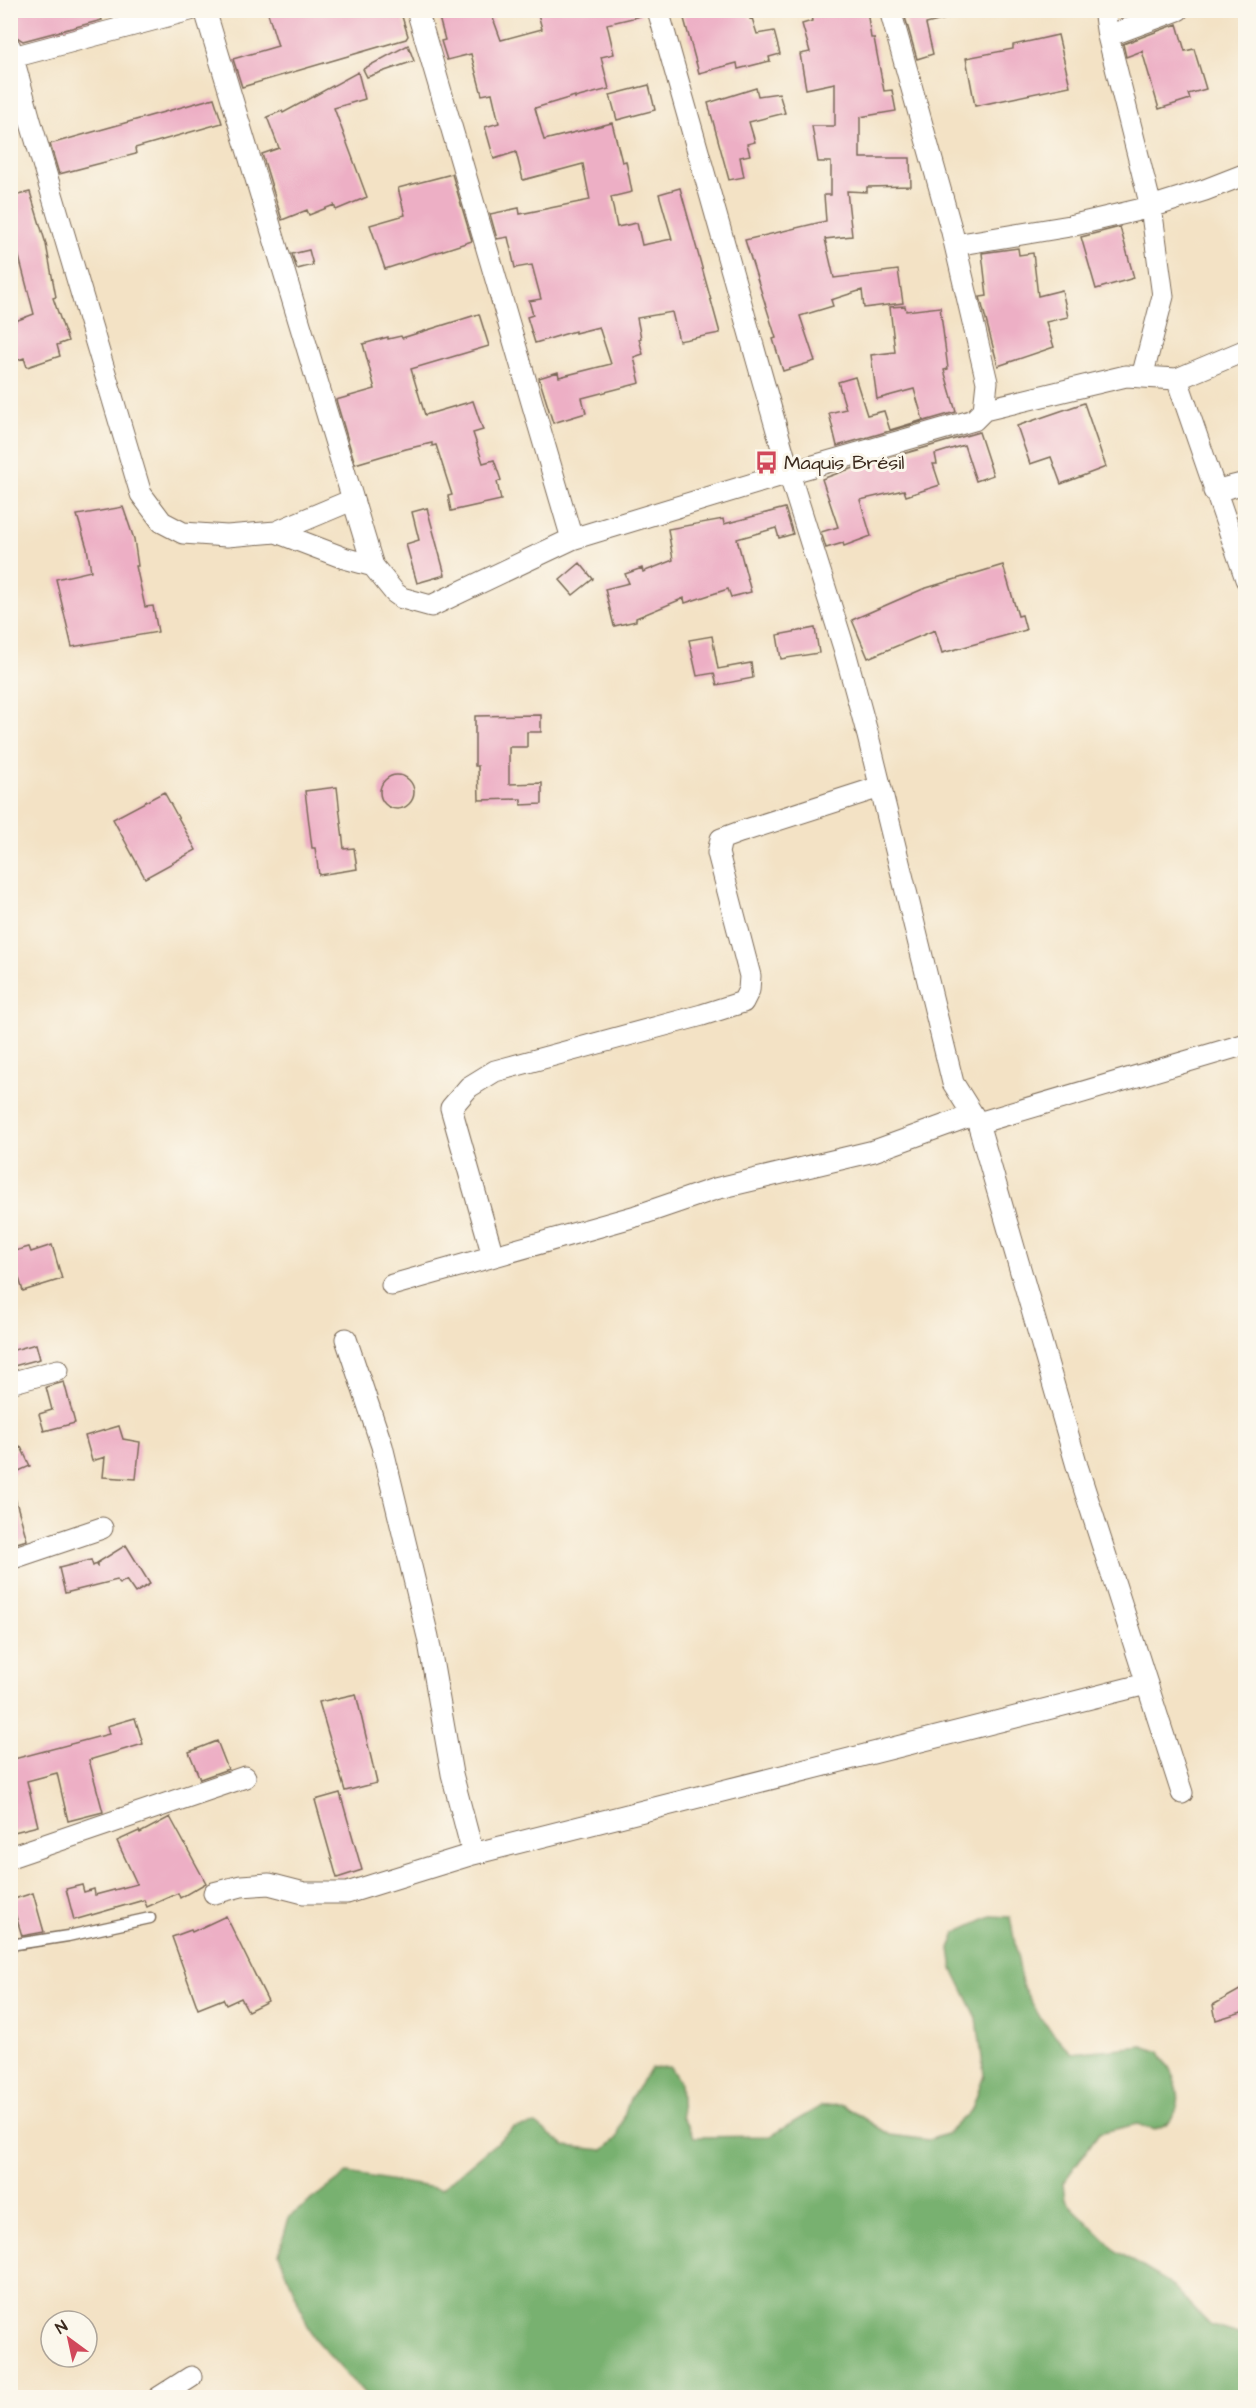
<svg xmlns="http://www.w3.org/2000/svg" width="1256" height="2408" viewBox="0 0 1256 2408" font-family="'Architects Daughter',sans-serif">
  <rect width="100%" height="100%" fill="#fbf7ec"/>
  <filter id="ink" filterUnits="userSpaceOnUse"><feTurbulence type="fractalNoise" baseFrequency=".0167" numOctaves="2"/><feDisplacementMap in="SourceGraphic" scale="12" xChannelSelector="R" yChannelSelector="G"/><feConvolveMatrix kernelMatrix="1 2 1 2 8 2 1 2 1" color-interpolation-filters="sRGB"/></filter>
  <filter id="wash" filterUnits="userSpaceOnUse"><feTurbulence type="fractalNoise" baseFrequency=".008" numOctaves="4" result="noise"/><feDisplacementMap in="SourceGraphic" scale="24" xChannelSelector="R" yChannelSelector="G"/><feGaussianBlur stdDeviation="1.35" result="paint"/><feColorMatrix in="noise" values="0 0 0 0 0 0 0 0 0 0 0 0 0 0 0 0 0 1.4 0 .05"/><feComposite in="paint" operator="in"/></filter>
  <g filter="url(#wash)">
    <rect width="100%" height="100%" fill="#f3e2c5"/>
    <path fill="#78b16f" stroke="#5a6e46" stroke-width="1.5" d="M 991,1916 L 1010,1917 L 1023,1987 L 1041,2019 L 1071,2053 L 1143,2046 L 1160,2052 C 1171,2072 1189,2097 1171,2119 C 1168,2124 1160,2127 1155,2130 L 1137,2124 L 1099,2133 L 1063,2183 L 1065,2200 L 1116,2251 L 1168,2282 L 1210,2325 L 1245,2336 L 1245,2397 L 367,2397 L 312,2336 L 279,2254 L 289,2217 L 348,2173 L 441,2189 L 514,2128 L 536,2124 L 565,2146 L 603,2150 L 617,2138 L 629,2101 L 651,2068 L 670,2067 L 680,2083 L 682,2117 L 694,2137 L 770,2136 L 821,2106 L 843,2105 L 890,2135 L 929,2140 L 946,2134 L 972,2109 L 984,2075 L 977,2018 L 953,1969 L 950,1949 L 956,1932 Z"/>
    <g id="blocks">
      <path fill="#edafc5" d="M 10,10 L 99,10 L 102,20 L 23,41 L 14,35 Z
        M 267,10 L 400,10 L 408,36 L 406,39 L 242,87 L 233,59 L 278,46 Z
        M 437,10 L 490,10 L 501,40 L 542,29 L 537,10 L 640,10 L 641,16 L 607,24 L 614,54 L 601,57 L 609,89 L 575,98 L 575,96 L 535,108 L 544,140 L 612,123 L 622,162 L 626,161 L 632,192 L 611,197 L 617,227 L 637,223 L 642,245 L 672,239 L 659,194 L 680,188 L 720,333 L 679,341 L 672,312 L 637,318 L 641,338 L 639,339 L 643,354 L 634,357 L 640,383 L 582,398 L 586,413 L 553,423 L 539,378 L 558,372 L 559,377 L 611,364 L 599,327 L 575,333 L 575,331 L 535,343 L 527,317 L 533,315 L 529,301 L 541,299 L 532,265 L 515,268 L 508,237 L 497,239 L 490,214 L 519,208 L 520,214 L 590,200 L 583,164 L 523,180 L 516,152 L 494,159 L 485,127 L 499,123 L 492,93 L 482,95 L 471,54 L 447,60 L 441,41 L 445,40 Z
        M 700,10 L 747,10 L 750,19 L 752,18 L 757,34 L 774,31 L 780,54 L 769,57 L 770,61 L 738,69 L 737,63 L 699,73 L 683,15 Z
        M 810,10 L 867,10 L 871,38 L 874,38 L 884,91 L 892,90 L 896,111 L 860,117 L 860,158 L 910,158 L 911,186 L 867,187 L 867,192 L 847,191 L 852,236 L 825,239 L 834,278 L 898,270 L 903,303 L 864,308 L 862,290 L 831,300 L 833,306 L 800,316 L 815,361 L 783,371 L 773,339 L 776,338 L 745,240 L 826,221 L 824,195 L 831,195 L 831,162 L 818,162 L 812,126 L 835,126 L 835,83 L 806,89 L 800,54 L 810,52 L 802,24 L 812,21 Z
        M 903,10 L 957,10 L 958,16 L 926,24 L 933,54 L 917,59 Z
        M 1177,24 L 1185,51 L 1194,49 L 1206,89 L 1188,94 L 1190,99 L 1159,109 L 1142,51 L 1126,57 L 1123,44 Z
        M 1058,35 L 1070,86 L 975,106 L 966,58 L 1013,49 L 1013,45 Z
        M 408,45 L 414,61 L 367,77 L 363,69 Z
        M 358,72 L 365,99 L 334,108 L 367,197 L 336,210 L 334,205 L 309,215 L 307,210 L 282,220 L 262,154 L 279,148 L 267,117 L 282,111 L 283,113 Z
        M 649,85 L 655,110 L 617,120 L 610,95 Z
        M 756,88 L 758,96 L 779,93 L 785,113 L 749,122 L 755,142 L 747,144 L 750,155 L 740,157 L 744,177 L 729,180 L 708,103 Z
        M 214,98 L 222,123 L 135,148 L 136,154 L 59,174 L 50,144 Z
        M 452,174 L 472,241 L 385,269 L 370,225 L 405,215 L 398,188 Z
        M 30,192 L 46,244 L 56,297 L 53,298 L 68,341 L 57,345 L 60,356 L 27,367 L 24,358 L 10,363 L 10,323 L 34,314 L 17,249 L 10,250 L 10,197 Z
        M 1120,227 L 1134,278 L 1096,289 L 1081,237 Z
        M 1018,248 L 1019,255 L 1033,253 L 1038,296 L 1062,290 L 1068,317 L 1046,322 L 1054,347 L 998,366 L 980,297 L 987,296 L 982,253 Z
        M 309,250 L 313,265 L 297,269 L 292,254 Z
        M 905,306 L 906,311 L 940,307 L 948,369 L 944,370 L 956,412 L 837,446 L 829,413 L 846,409 L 838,382 L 855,377 L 867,415 L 884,411 L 890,430 L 923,420 L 914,389 L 877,399 L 871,355 L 895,352 L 890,307 Z
        M 479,314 L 489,346 L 411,369 L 425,415 L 473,401 L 483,430 L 473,433 L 483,463 L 494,460 L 501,480 L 497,482 L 501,500 L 451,511 L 448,496 L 452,495 L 436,445 L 432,446 L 432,443 L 406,449 L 355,464 L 336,400 L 375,389 L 363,344 L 388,337 L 388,339 L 401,336 L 402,338 Z
        M 1084,403 L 1106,467 L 1061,484 L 1051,457 L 1030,464 L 1017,426 Z
        M 979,432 L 993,475 L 976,481 L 964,445 L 935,454 L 937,464 L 933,464 L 940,485 L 906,496 L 904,490 L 860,500 L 871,536 L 844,546 L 843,543 L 826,548 L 821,532 L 838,527 L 822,479 L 844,471 Z
        M 123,507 L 134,539 L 138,566 L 136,566 L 145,607 L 153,606 L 158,632 L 72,647 L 56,579 L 91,571 L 87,548 L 77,515 Z
        M 427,508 L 445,575 L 417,583 L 406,544 L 419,540 L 412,512 Z
        M 785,508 L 793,534 L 779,538 L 776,528 L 737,539 L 751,592 L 731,597 L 728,589 L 685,603 L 684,598 L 636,618 L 636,621 L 614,626 L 605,589 L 629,583 L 625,574 L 642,568 L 643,572 L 673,560 L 668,529 L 723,519 L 724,524 Z
        M 580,563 L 593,579 L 573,595 L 560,580 Z
        M 1003,565 L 1018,616 L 1022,615 L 1026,630 L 942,653 L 935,630 L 868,658 L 852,620 L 923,589 Z
        M 815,628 L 819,653 L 781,659 L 777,635 Z
        M 712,636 L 718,669 L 751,663 L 753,678 L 717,685 L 714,673 L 697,676 L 689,640 Z
        M 541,715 L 541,732 L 527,732 L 527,747 L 509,747 L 509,784 L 542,783 L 542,804 L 521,805 L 521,799 L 479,800 L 478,766 L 475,766 L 475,716 Z
        M380 792a17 17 0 1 1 34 0a17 17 0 1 1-34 0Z
        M 337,787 L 344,849 L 354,848 L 357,869 L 319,875 L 315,848 L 312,848 L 305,791 Z
        M 164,792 L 196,850 L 145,878 L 113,819 Z
        M 52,1245 L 62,1279 L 23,1291 L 11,1252 L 29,1247 L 31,1252 Z
        M 36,1344 L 40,1359 L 10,1367 L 10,1351 Z
        M 64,1382 L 75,1423 L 44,1431 L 39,1414 L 52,1410 L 46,1387 Z
        M 119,1426 L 123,1439 L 140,1442 L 136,1479 L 103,1477 L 105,1457 L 92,1461 L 85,1436 Z
        M 21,1447 L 30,1466 L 10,1475 L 10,1452 Z
        M 15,1498 L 27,1540 L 10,1545 L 10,1499 Z
        M 126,1545 L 150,1584 L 135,1593 L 126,1580 L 119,1584 L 117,1580 L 65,1593 L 59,1568 L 91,1560 L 93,1566 L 96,1564 L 97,1567 L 97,1563 Z
        M 356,1694 L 377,1783 L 345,1791 L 319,1702 Z
        M 135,1718 L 143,1744 L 89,1760 L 103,1812 L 68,1821 L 57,1773 L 27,1781 L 38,1826 L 10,1833 L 10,1760 L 109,1734 L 107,1726 Z
        M 217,1741 L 228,1769 L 200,1779 L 189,1752 Z
        M 340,1793 L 362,1870 L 337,1878 L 315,1800 Z
        M 170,1817 L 206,1883 L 180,1898 L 178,1893 L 147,1907 L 144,1900 L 74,1920 L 66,1889 L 82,1885 L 84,1892 L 94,1889 L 95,1895 L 137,1884 L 117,1841 L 139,1831 L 140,1833 Z
        M 33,1893 L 44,1932 L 22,1936 L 11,1900 Z
        M 226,1916 L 268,2001 L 248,2011 L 241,1998 L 226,2005 L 223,1999 L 198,2009 L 172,1937 L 191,1930 L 192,1932 Z
        M 1245,1987 L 1245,2011 L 1216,2020 L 1213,2005 Z"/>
    </g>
  </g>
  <g filter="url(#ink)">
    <use href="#blocks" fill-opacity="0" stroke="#7b6a58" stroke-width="1.5"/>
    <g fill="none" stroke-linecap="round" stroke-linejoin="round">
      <defs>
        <path id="service" d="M 10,1945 L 68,1936 L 150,1918"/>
        <path id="minor" d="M 205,10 L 373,566 L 395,593 L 402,598 L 431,606 L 572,539 L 789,473 L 974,420 L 984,410 L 987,382 L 952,232 L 890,10
          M 417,10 L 572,539
          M 658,10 L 789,473 L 844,648 L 868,736 L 953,1083 L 978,1123 L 1077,1466 L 1182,1793
          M 1108,36 L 1178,10
          M 10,47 L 30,120 L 141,494 L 162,522 L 183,533 L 227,536 L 276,532 L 352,500
          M 13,57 L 190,10
          M 955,245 L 1070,226 L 1151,207 L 1108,36 L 1104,10
          M 1142,377 L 1163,296 L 1151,207 L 1205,190 L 1246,174
          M 1177,379 L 1246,579
          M 984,410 L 1126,376 L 1177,379 L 1246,350
          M 1214,491 L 1246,483
          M 276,532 L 344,558 L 373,566
          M 978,1123 L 1246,1044
          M 493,1256 L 451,1108 L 469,1087 L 495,1071 L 702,1015 L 743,1002 L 749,990 L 750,976 L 718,853 L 721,839 L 740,832 L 880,787
          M 392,1285 L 636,1216 L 715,1189 L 874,1151 L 973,1115
          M 346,1339 L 382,1446 L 428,1637 L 452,1774 L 473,1854 L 1146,1684
          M 10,1383 L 58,1370
          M 10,1559 L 102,1528
          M 10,1857 L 245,1777
          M 214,1893 L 241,1886 L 269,1884 L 304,1893 L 347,1893 L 473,1854
          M 158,2398 L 191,2377"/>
      </defs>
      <use href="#service" stroke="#7b6a58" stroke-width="13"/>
      <use href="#minor" stroke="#7b6a58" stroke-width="23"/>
      <use href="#service" stroke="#fff" stroke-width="10"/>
      <use href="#minor" stroke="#fff" stroke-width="21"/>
    </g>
  </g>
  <defs>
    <symbol id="bus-bare" viewBox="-9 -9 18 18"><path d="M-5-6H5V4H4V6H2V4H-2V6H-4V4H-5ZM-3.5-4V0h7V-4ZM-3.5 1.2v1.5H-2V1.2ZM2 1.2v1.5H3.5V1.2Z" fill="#d1495b" stroke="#fbf7ec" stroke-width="2.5" paint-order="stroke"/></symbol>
  </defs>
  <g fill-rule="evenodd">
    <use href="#bus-bare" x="750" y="446" width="33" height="33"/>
  </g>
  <g text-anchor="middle" stroke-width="6" stroke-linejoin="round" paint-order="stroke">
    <g font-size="20" fill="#3b2a1e" stroke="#fbf7ec" text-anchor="start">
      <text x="784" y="469">Maquis Brésil</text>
    </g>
  </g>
  <rect width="1256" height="2408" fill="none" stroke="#fbf7ec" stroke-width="36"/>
  <g transform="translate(69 2339) rotate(327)"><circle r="28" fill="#fbf7ec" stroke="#aea59a" stroke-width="1.5"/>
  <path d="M0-4.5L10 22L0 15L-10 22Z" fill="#d1495b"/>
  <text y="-9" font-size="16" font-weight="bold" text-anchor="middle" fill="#3b2a1e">N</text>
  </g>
</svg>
